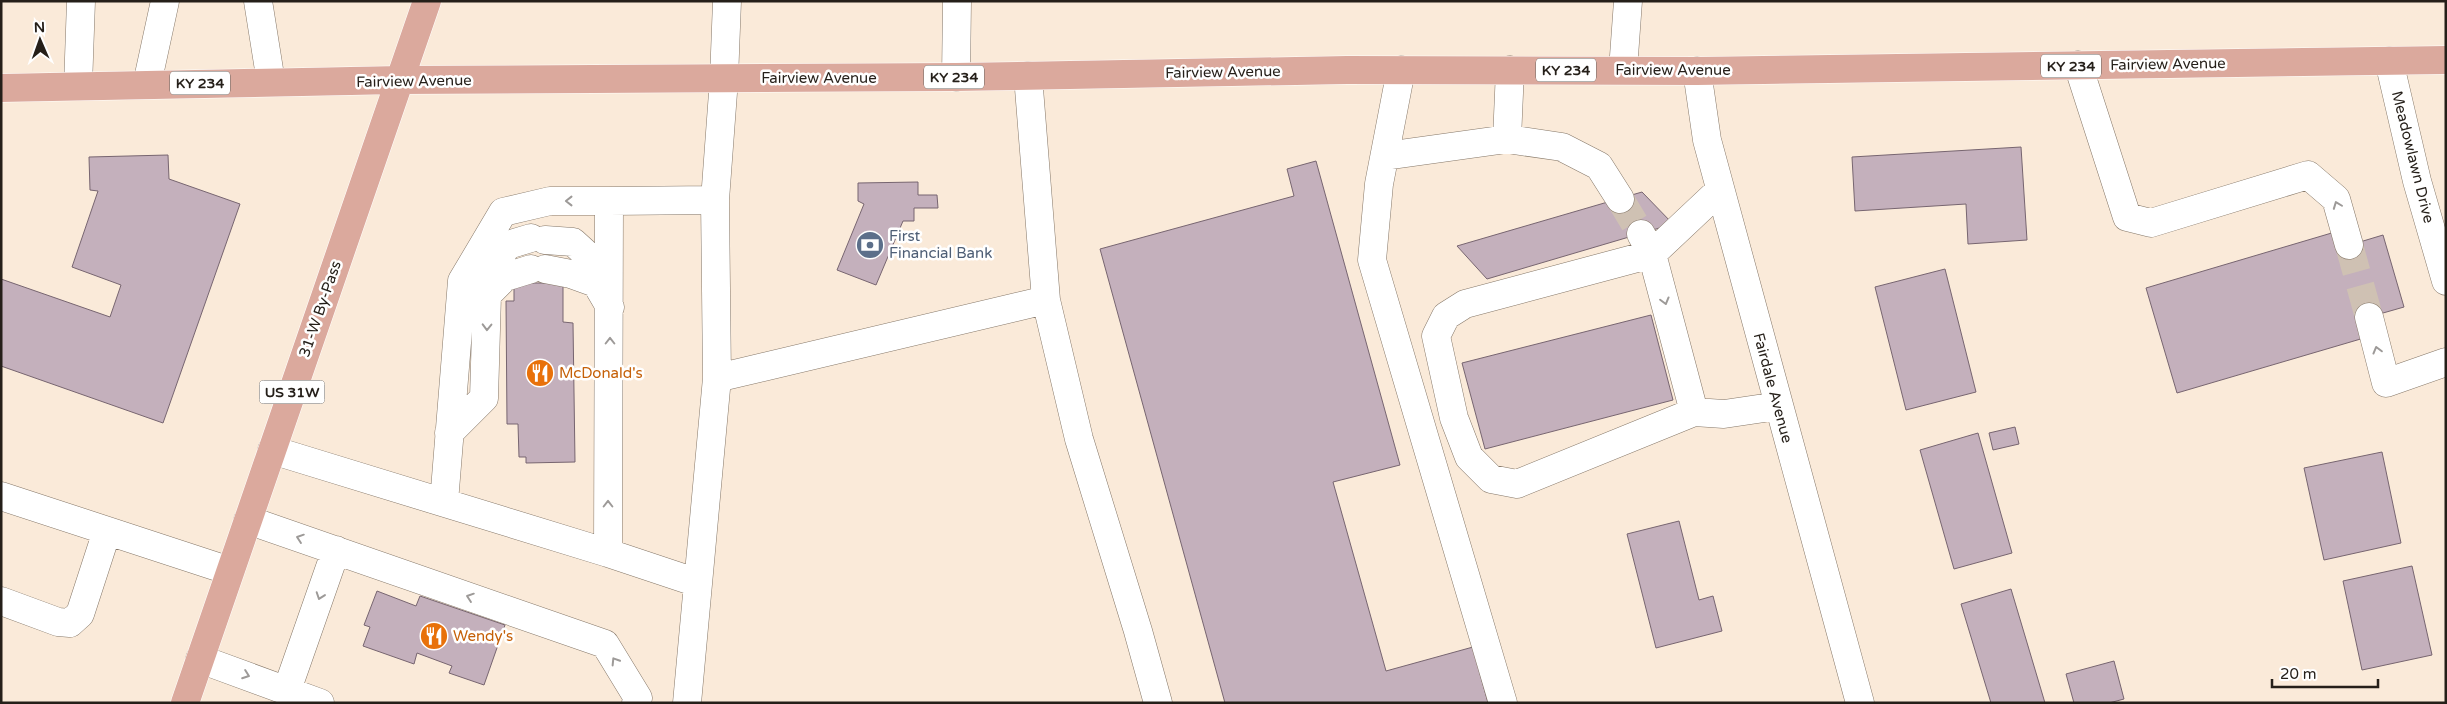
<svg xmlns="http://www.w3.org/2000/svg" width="2447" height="704" viewBox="0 0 2447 704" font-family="'Varela Round',sans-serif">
  <rect width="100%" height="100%" fill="#faead9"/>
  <path fill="#c4b0bc" stroke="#776570" d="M 2021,147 L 2027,240 L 1968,244 L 1966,204 L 1855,211 L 1852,157 Z
    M 168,155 L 169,179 L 240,204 L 163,423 L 1,366 L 1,279 L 110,317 L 121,285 L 72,267 L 98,191 L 90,190 L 89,157 Z
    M 1316,161 L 1400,465 L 1333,482 L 1386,671 L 1473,647 L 1488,703 L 1225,703 L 1100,249 L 1294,196 L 1287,169 Z
    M 918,182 L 918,195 L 937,195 L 938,208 L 914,208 L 914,221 L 903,221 L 876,285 L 837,270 L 864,204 L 858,201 L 858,183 Z
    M 1642,192 L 1673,224 L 1487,279 L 1457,246 Z
    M 2335,232 L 2340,248 L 2383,235 L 2404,307 L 2369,317 L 2364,338 L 2177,393 L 2146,288 Z
    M 1945,269 L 1976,392 L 1906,410 L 1875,287 Z
    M 514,283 L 563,283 L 563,322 L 573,323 L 575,462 L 526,463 L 526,457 L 519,457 L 518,424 L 507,424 L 506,301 L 514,301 Z
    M 1651,315 L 1673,400 L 1485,449 L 1462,363 Z
    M 2015,427 L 2019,444 L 1993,450 L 1989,433 Z
    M 1978,433 L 2012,553 L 1954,569 L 1920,450 Z
    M 2382,452 L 2401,543 L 2324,560 L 2304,468 Z
    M 1679,521 L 1699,600 L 1713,596 L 1722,631 L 1656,648 L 1627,534 Z
    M 2412,566 L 2432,655 L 2362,670 L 2343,581 Z
    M 2011,589 L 2045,703 L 1991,703 L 1961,604 Z
    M 377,591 L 416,606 L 420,596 L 505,625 L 484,685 L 449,673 L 452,666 L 417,653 L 414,664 L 363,646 L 370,627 L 364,625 Z
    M 2114,661 L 2124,699 L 2109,703 L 2074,703 L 2066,674 Z"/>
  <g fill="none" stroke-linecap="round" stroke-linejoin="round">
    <path stroke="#cfc1b3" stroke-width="28" stroke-dasharray="28 14" stroke-linecap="butt" d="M 1620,199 L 1641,234
      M 2349,245 L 2369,317"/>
    <defs>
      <path id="minor" d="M 258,1 L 271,82
        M 727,1 L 724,79 L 715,200 L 717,378 L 1046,300 L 1028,76
        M 2389,61 L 2417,181 L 2446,281
        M 2078,65 L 2127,217 L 2151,223 L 2308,175 L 2336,199 L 2349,245
        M 1401,70 L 1379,184 L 1372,260 L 1503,703
        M 1623,70 L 1628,1
        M 1697,71 L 1707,140 L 1860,703
        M 956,77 L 957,1
        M 147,84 L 165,1
        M 78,86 L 81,1
        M 1507,139 L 1510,70
        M 1385,156 L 1507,139 L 1562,147 L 1599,166 L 1620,199
        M 1720,190 L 1652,254 L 1465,304 L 1446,316 L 1436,336 L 1454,418 L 1469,457 L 1491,479 L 1517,484 L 1694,412 L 1724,414 L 1778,406
        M 609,201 L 715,200
        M 1641,234 L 1652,254 L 1694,412
        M 545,240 L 573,242 L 584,252 L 596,283
        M 545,269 L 571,274 L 596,283 L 610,307
        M 487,295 L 497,260 L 508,245 L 531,238
        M 1046,300 L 1079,439 L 1138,631 L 1158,703
        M 2369,317 L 2386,383 L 2446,362
        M 449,433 L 484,398 L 487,295 L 505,277 L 531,269
        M 272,450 L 608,553 L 698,583
        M 1,496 L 230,571
        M 444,502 L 462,281 L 503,212 L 550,201 L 609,201 L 608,553
        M 248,520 L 605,644 L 638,698 L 636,703
        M 1,601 L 58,622 L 70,623 L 80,614 L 107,531
        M 200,659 L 320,703
        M 287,690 L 336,550
        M 687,703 L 717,378"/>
      <path id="major" d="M 1,88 L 399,80 L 956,77 L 1347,70 L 1697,71 L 2446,60
        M 185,703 L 427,1"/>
    </defs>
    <use href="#minor" stroke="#857768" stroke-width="29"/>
    <use href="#major" stroke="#fff" stroke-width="29"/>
    <use href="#minor" stroke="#fff" stroke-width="28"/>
    <use href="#major" stroke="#dba99d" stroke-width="28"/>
  </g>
  <defs><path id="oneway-chevron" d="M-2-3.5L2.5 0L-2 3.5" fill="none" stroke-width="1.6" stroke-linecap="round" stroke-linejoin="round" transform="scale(1.25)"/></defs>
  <g stroke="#9d9a98">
    <use href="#oneway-chevron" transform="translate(569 201) rotate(-180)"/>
    <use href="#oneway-chevron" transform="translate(2337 205) rotate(-111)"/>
    <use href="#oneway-chevron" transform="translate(1665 301) rotate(75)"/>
    <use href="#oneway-chevron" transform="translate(487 327) rotate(91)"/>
    <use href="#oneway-chevron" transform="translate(610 341) rotate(-90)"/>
    <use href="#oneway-chevron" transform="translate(2377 350) rotate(-105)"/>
    <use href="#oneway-chevron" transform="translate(608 504) rotate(-90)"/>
    <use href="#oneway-chevron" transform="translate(300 538) rotate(-161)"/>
    <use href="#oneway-chevron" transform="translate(320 596) rotate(109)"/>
    <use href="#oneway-chevron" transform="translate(470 597) rotate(-161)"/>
    <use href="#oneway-chevron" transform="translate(615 661) rotate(-122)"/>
    <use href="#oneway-chevron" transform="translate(246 675) rotate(20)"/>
  </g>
  <defs>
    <symbol id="bank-disc" viewBox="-11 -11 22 22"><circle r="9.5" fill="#5c6f8a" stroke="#fff"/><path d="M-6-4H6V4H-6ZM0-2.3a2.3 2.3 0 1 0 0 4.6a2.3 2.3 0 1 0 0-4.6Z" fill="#fff"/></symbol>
    <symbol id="restaurant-disc" viewBox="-11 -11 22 22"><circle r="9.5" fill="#e8710a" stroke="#fff"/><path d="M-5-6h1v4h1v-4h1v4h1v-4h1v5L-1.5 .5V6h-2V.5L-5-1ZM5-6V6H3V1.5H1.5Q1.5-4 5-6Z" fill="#fff"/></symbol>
  </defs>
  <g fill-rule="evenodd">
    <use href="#bank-disc" x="854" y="229" width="32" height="32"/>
    <use href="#restaurant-disc" x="524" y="357" width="32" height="32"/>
    <use href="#restaurant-disc" x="418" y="620" width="32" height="32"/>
  </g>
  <g text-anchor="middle" stroke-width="5" stroke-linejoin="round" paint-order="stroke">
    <g fill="#fff" stroke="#66625e" stroke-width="1">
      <rect x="2041" y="54.5" width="60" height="23" rx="4"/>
      <rect x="1536" y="58.5" width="60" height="23" rx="4"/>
      <rect x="924" y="65.5" width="60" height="23" rx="4"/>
      <rect x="170" y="71.5" width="60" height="23" rx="4"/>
      <rect x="259.5" y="380.5" width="65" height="23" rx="4"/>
    </g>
    <g font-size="14" font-weight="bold" fill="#251f19">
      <text x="2071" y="71">KY 234</text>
      <text x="1566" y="75">KY 234</text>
      <text x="954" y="82">KY 234</text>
      <text x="200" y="88">KY 234</text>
      <text x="292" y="397">US 31W</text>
    </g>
    <g font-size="15" fill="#251f19" stroke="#fff">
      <text transform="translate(2168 64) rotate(-1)" y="5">Fairview Avenue</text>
      <text x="1673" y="75">Fairview Avenue</text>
      <text transform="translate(1223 72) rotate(-1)" y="5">Fairview Avenue</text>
      <text x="819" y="83">Fairview Avenue</text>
      <text transform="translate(414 81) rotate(-1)" y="5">Fairview Avenue</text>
      <text transform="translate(2413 157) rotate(76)" y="5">Meadowlawn Drive</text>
      <text transform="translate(320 309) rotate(-71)" y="5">31-W By-Pass</text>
      <text transform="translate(1773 388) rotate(75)" y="5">Fairdale Avenue</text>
    </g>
    <g font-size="15" fill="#4e5e75" stroke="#fff" text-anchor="start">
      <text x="889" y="241">First<tspan x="889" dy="17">Financial Bank</tspan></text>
    </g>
    <g font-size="15" fill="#c56008" stroke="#fff" text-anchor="start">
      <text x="559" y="378">McDonald's</text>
      <text x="453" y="641">Wendy's</text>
    </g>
  </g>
  <rect width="2447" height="704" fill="none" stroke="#251f19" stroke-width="5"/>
  <g transform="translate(40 40) rotate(358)" stroke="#ffffff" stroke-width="4" paint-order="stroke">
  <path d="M0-4L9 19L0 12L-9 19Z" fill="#251f19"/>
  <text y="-8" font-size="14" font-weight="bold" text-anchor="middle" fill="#251f19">N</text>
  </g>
  <path d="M2272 679v8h106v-8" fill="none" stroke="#251f19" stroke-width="2.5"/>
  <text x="2280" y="679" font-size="15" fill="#251f19" stroke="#ffffff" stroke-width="4" paint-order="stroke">20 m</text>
</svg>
